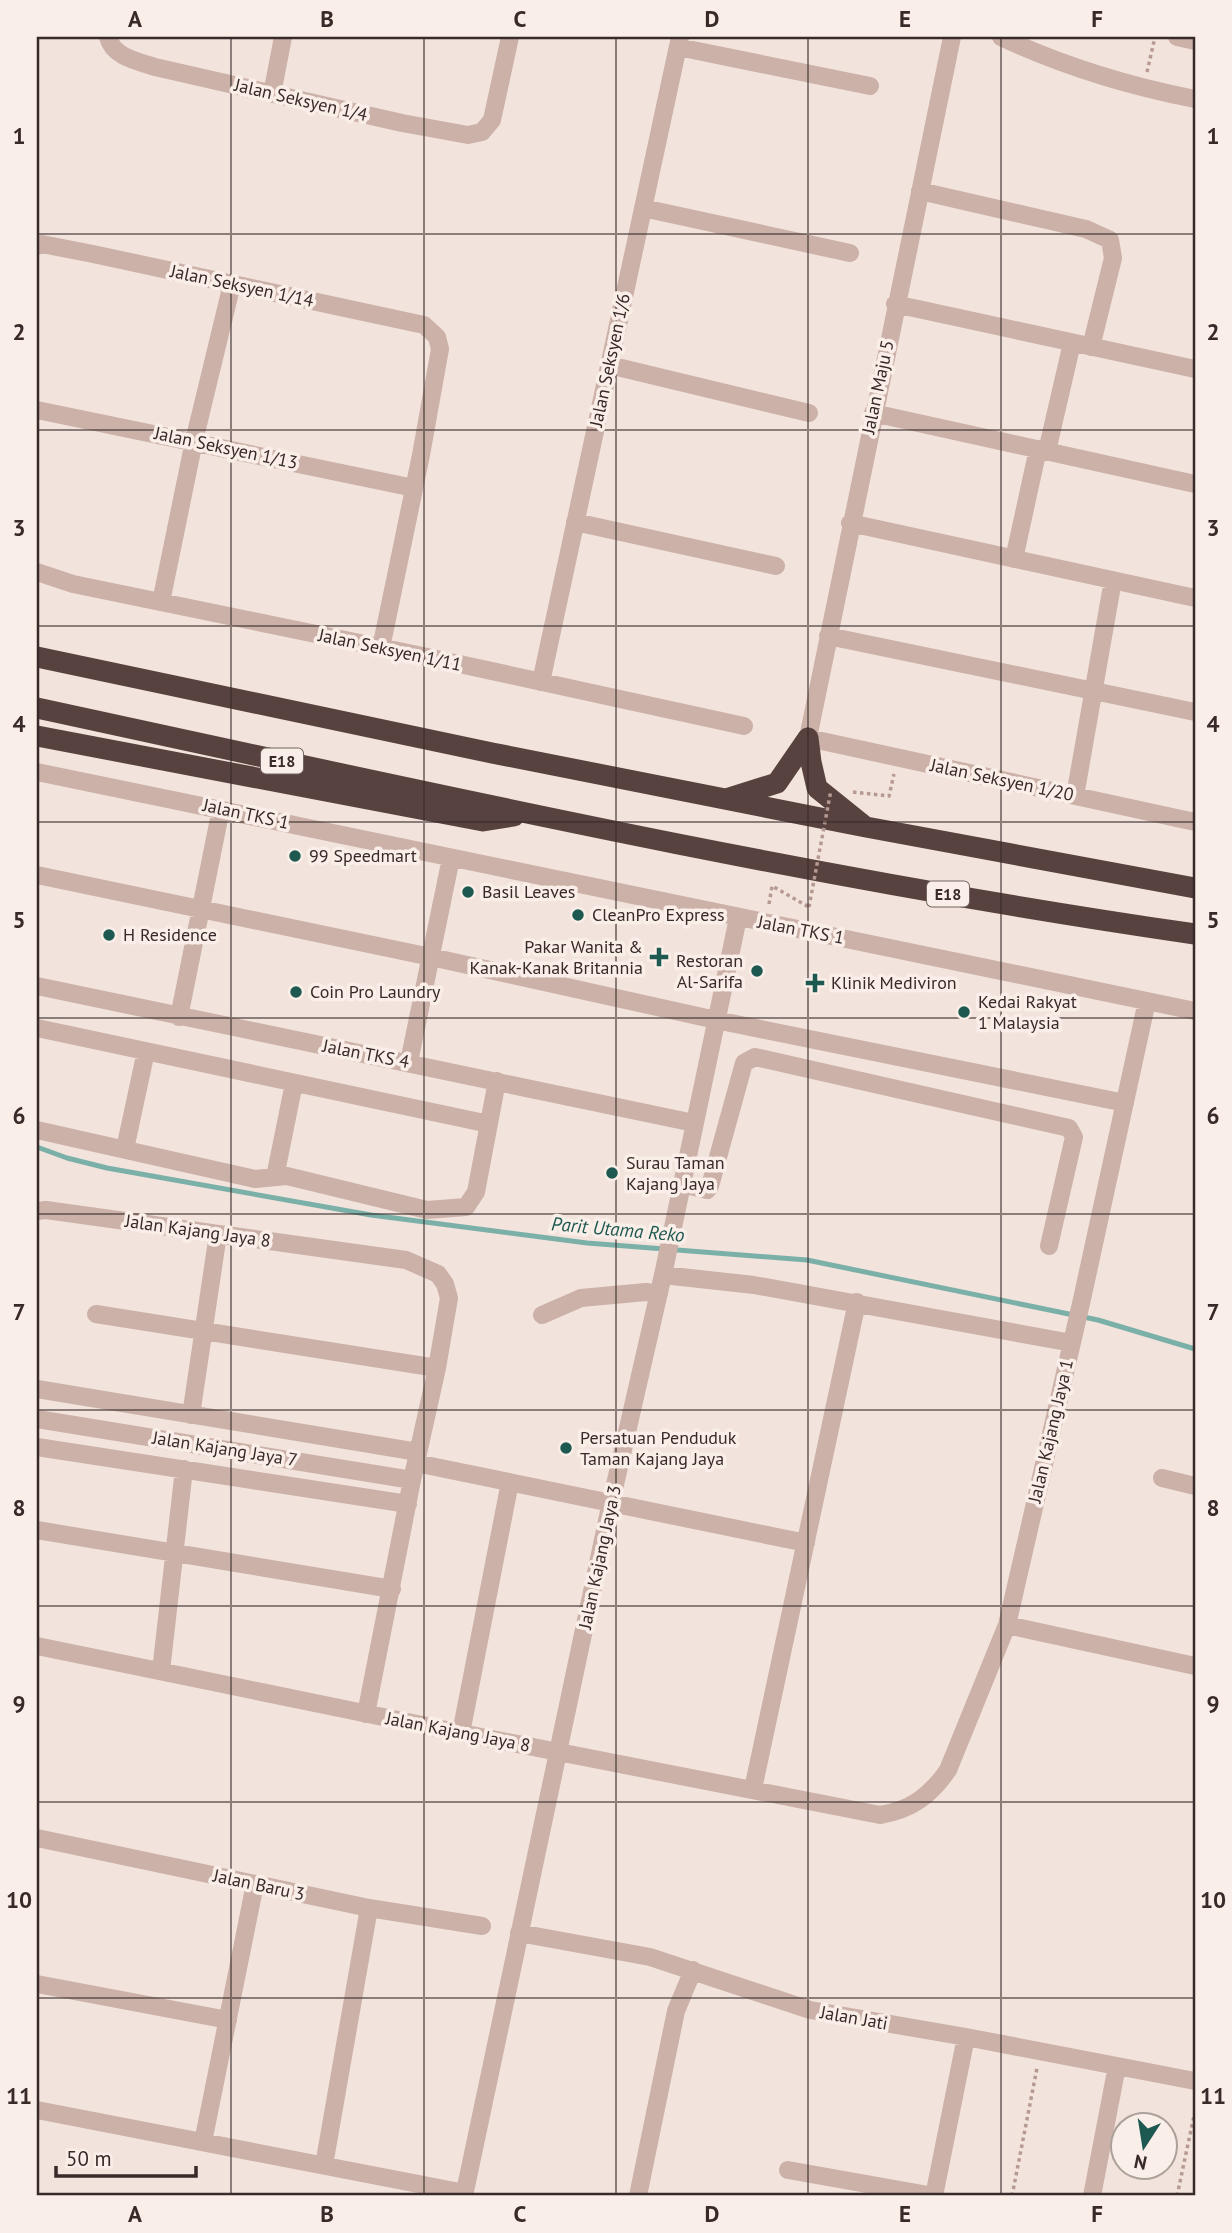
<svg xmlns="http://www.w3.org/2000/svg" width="1232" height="2233" viewBox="0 0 1232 2233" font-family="'PT Sans',sans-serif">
  <rect width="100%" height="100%" fill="#f2e3dc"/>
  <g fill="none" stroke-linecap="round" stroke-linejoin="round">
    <path stroke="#7bb0a8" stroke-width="5" d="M 37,1147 L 67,1158 L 107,1168 L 371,1215 L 587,1243 L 807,1260 L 1098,1320 L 1195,1349"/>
    <path stroke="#b69a92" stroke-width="3.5" stroke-dasharray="3.5 3.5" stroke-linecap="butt" d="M 1147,72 L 1155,37
      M 853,792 L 889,796 L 894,774
      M 769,904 L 772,886 L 809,907
      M 1012,2196 L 1037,2068
      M 1177,2196 L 1195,2111"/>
    <path stroke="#cbb1a8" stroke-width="18" d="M 108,37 C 113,57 137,61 155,67 L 402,123 L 468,135 L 482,132 L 492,120 L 510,37
      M 952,37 L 808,738 L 1195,822
      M 1001,37 C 1063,66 1129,86 1195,99
      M 1177,37 L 1195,41
      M 678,47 L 870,86
      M 272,94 L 283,37
      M 920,191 L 1086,229 L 1110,240 L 1113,258 L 1091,347
      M 643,208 L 850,253
      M 37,246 L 42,244 L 93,254 L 424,325 L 437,337 L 440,349 L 421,455 L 381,648
      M 895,304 L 1195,369
      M 609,365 L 809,413
      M 37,410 L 414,488
      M 873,413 L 1195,484
      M 1047,451 L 1072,343
      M 575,522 L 776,566
      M 850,523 L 1195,598
      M 1014,559 L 1038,449
      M 37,572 L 73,584 L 418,655 L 744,726
      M 161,602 L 194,441 L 232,284
      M 828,636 L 1195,712
      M 541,682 L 680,37
      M 37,772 L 1195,1011
      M 1075,796 L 1113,580
      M 37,875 L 431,957 L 716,1020 L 1125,1103
      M 37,986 L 694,1123
      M 179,1017 L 221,809
      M 37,1028 L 489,1124
      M 409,1062 L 451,858
      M 37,1130 L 255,1179 L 287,1176 L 427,1210 L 466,1207 L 476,1192 L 497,1081
      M 125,1149 L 146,1051
      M 275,1177 L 294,1083
      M 682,1184 L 707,1190 L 710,1186 L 744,1063 L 755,1057 L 1069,1128 L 1074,1137 L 1049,1246
      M 37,1211 L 46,1210 L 406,1260 L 438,1274 L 445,1284 L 449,1298 L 437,1368 L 412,1480 L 366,1714
      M 663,1275 L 754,1285 L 1072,1343
      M 96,1314 L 437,1368
      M 542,1315 L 581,1298 L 646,1292 L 659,1294
      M 37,1389 L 418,1452
      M 191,1415 L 218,1234
      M 37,1419 L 412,1480
      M 37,1447 L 408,1504
      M 416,1463 L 806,1543
      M 1162,1478 L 1195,1486
      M 37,1530 L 392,1589
      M 1007,1625 L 1195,1666
      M 37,1646 L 461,1733 L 880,1815 C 911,1810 930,1796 948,1770 L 1007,1625 L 1082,1299 L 1147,1001
      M 161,1671 L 184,1469
      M 461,1733 L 510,1482
      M 753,1789 L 857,1302
      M 37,1838 L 369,1908 L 482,1926
      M 519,1933 L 650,1957 L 810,2010 L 966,2037 L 1195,2081
      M 37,1984 L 228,2020
      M 37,2110 L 465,2193
      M 203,2142 L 255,1884
      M 324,2165 L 369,1908
      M 788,2170 L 934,2196
      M 464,2196 L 611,1502 L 663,1275 L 738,918
      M 638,2196 L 676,2011 L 693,1970
      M 934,2196 L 966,2037
      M 1092,2196 L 1117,2066"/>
    <path stroke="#58423f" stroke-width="21" d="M 37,657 L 492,753 L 866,827 L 1195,888
      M 37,708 C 421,791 806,878 1195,934
      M 37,736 L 483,821 L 514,816
      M 808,738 L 811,762 L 817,788 L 863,825
      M 726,799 L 777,783 L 808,738"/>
    <path stroke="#b69a92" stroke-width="3.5" stroke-dasharray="3.5 3.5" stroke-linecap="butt" d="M 809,907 L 831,790"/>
  </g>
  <path fill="none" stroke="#372a28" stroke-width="2" stroke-opacity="0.55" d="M 231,37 L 231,2196M 424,37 L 424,2196M 616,37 L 616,2196M 808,37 L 808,2196M 1001,37 L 1001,2196M 37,234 L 1195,234M 37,430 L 1195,430M 37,626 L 1195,626M 37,822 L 1195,822M 37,1018 L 1195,1018M 37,1214 L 1195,1214M 37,1410 L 1195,1410M 37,1606 L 1195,1606M 37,1802 L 1195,1802M 37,1998 L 1195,1998"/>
  <g fill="#1d5951" stroke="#faeee8" stroke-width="2.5">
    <circle cx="295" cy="856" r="7"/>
    <circle cx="468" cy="892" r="7"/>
    <circle cx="578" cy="915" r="7"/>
    <circle cx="109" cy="935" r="7"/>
    <path d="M655.5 946.5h7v7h7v7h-7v7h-7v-7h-7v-7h7z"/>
    <circle cx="757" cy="971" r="7"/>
    <path d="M811.5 972.5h7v7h7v7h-7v7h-7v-7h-7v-7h7z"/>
    <circle cx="296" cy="992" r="7"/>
    <circle cx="964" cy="1012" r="7"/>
    <circle cx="612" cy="1173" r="7"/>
    <circle cx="566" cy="1448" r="7"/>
  </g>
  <g text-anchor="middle" stroke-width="7" stroke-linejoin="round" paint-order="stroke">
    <g fill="#faeee8" stroke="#726562" stroke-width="2">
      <rect x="261" y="748.5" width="42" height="25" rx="5"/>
      <rect x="927" y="881.5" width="42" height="25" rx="5"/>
    </g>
    <g font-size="16" font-weight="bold" fill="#372a28">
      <text x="282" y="767">E18</text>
      <text x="948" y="900">E18</text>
    </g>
    <g font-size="18" fill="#372a28" stroke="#faeee8">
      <text transform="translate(301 100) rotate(13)" y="6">Jalan Seksyen 1/4</text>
      <text transform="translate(242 286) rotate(12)" y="6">Jalan Seksyen 1/14</text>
      <text transform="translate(610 360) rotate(-78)" y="6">Jalan Seksyen 1/6</text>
      <text transform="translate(878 387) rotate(-78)" y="6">Jalan Maju 5</text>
      <text transform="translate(226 448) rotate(12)" y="6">Jalan Seksyen 1/13</text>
      <text transform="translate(390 650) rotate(12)" y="6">Jalan Seksyen 1/11</text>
      <text transform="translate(1002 780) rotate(12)" y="6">Jalan Seksyen 1/20</text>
      <text transform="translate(246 814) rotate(12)" y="6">Jalan TKS 1</text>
      <text transform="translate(801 930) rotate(11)" y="6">Jalan TKS 1</text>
      <text transform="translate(366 1054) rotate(11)" y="6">Jalan TKS 4</text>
      <text transform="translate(198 1231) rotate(8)" y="6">Jalan Kajang Jaya 8</text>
      <text transform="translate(1051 1431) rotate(-77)" y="6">Jalan Kajang Jaya 1</text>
      <text transform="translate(225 1449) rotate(9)" y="6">Jalan Kajang Jaya 7</text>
      <text transform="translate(600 1557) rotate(-78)" y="6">Jalan Kajang Jaya 3</text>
      <text transform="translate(458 1732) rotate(11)" y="6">Jalan Kajang Jaya 8</text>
      <text transform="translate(259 1885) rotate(12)" y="6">Jalan Baru 3</text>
      <text transform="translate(854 2018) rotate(10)" y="6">Jalan Jati</text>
    </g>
    <g font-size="18" fill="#372a28" stroke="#faeee8" text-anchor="start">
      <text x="309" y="862">99 Speedmart</text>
      <text x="482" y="898">Basil Leaves</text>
      <text x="592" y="921">CleanPro Express</text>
      <text x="123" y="941">H Residence</text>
      <text x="643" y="953" text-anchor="end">Pakar Wanita &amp;<tspan x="643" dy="21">Kanak-Kanak Britannia</tspan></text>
      <text x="743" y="967" text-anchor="end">Restoran<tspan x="743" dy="21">Al-Sarifa</tspan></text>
      <text x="831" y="989">Klinik Mediviron</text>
      <text x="310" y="998">Coin Pro Laundry</text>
      <text x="978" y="1008">Kedai Rakyat<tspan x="978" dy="21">1 Malaysia</tspan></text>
      <text x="626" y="1169">Surau Taman<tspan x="626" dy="21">Kajang Jaya</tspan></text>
      <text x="580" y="1444">Persatuan Penduduk<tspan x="580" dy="21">Taman Kajang Jaya</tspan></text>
    </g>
    <g font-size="19" font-style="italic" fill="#1d5951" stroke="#faeee8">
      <text transform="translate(618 1229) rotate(5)" y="7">Parit Utama Reko</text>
    </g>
  </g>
  <rect width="1232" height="2233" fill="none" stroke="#faeee8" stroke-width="77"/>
  <g transform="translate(1144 2146) rotate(192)"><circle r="33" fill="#faeee8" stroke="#aca09b" stroke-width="2"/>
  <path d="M0-5L12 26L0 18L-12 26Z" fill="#1d5951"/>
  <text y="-10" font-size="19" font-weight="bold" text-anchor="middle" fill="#372a28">N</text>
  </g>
  <path d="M56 2166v10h140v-10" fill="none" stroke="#372a28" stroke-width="3.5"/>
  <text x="66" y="2166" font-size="21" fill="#372a28" stroke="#faeee8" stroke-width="5" paint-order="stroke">50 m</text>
  <rect x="38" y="38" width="1156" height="2156" fill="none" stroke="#372a28" stroke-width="2.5"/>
  <g font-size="23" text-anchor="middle" font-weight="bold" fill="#372a28">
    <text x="135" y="27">A</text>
    <text x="327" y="27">B</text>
    <text x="520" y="27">C</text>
    <text x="712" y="27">D</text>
    <text x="905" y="27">E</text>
    <text x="1097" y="27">F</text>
    <text x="19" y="144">1</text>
    <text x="1213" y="144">1</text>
    <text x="19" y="340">2</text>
    <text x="1213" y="340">2</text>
    <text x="19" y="536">3</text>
    <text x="1213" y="536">3</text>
    <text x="19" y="732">4</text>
    <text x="1213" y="732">4</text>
    <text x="19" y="928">5</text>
    <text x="1213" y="928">5</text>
    <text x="19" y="1124">6</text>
    <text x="1213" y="1124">6</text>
    <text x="19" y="1320">7</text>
    <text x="1213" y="1320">7</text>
    <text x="19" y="1516">8</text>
    <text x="1213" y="1516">8</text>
    <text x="19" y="1712">9</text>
    <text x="1213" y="1712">9</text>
    <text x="19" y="1908">10</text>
    <text x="1213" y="1908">10</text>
    <text x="19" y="2104">11</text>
    <text x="1213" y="2104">11</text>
    <text x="135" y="2222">A</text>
    <text x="327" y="2222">B</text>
    <text x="520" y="2222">C</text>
    <text x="712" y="2222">D</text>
    <text x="905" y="2222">E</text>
    <text x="1097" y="2222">F</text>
  </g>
</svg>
